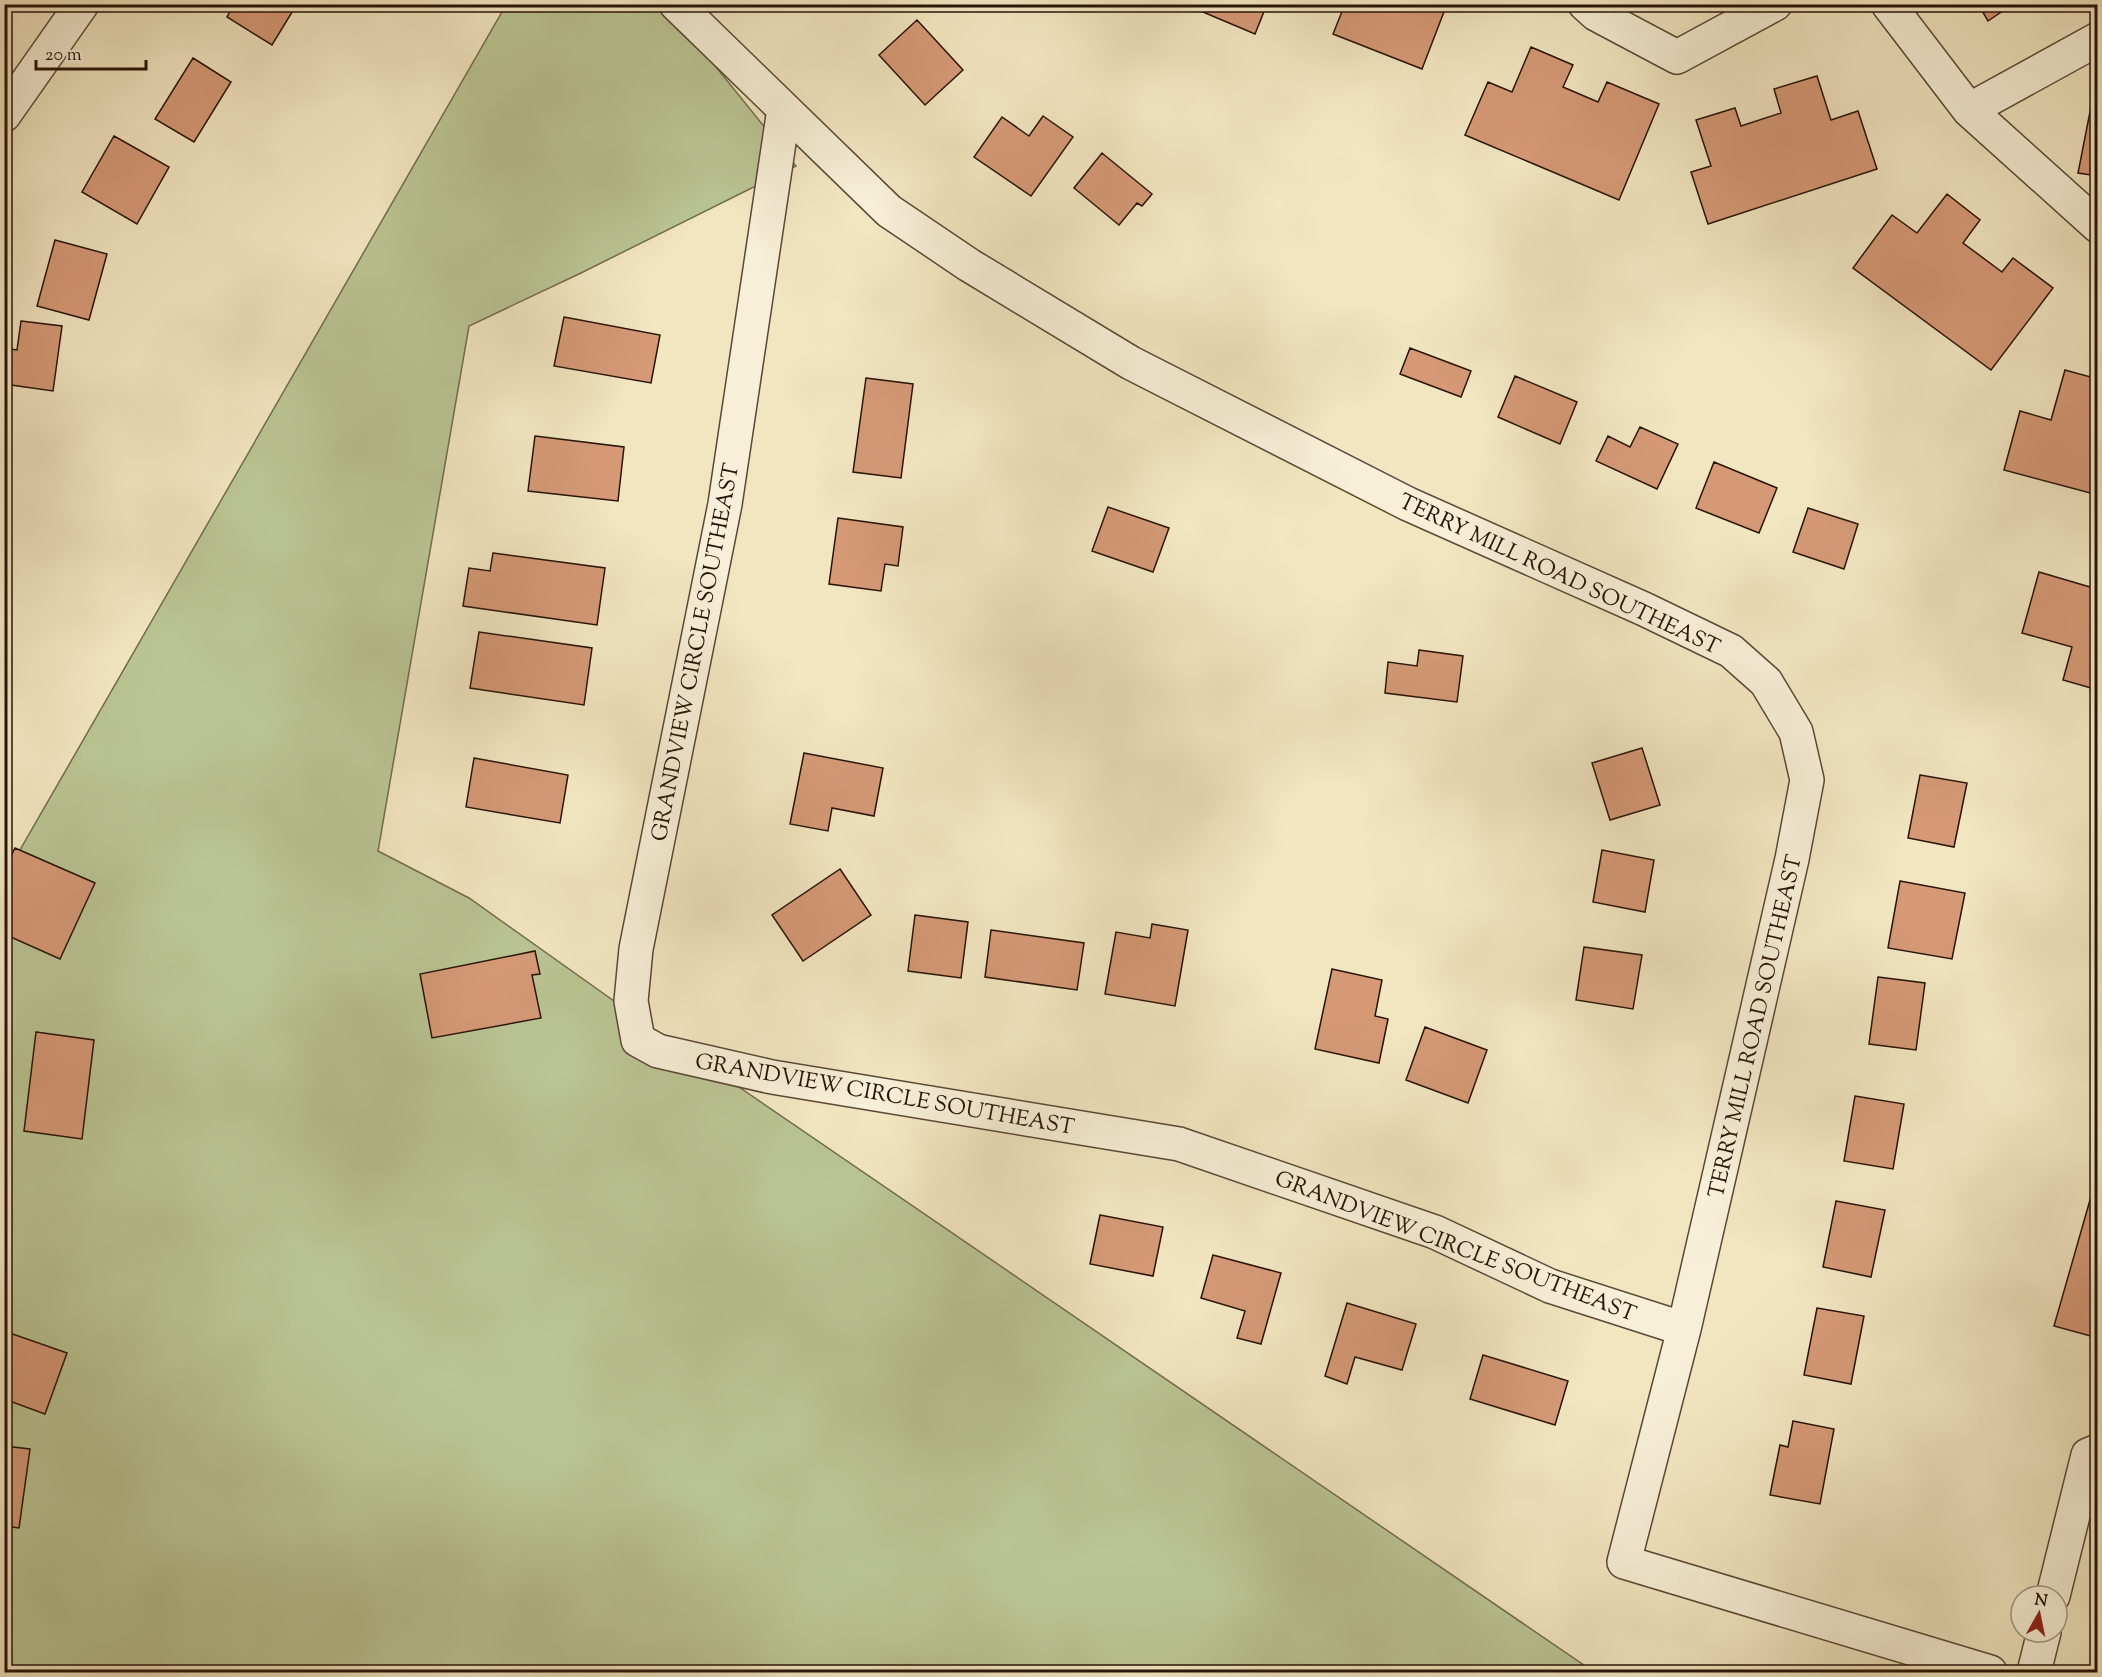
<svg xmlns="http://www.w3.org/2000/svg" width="2102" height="1677" viewBox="0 0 2102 1677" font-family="'Sorts Mill Goudy',serif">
  <rect width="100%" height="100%" fill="#f2e6c1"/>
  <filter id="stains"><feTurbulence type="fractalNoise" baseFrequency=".00333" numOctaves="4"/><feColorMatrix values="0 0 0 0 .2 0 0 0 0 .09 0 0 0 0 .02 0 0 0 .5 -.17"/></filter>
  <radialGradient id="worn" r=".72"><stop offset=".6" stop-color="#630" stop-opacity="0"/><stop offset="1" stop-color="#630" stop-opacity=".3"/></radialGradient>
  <path fill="#bac593" stroke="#716c4e" stroke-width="1.5" d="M 506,5 L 666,5 L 796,166 L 581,273 L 469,326 L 378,851 L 469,898 L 638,1018 L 1594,1672 L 5,1672 L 5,876 Z"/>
  <path fill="#d59976" stroke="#281309" stroke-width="1.5" d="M 234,4 L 297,4 L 272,45 L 227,17 Z
    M 1184,4 L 1267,4 L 1255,34 Z
    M 1345,4 L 1447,4 L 1422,69 L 1333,34 Z
    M 1978,4 L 2013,4 L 1988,21 Z
    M 917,20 L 963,70 L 925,105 L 879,55 Z
    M 1531,47 L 1573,65 L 1563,87 L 1598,102 L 1607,82 L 1659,104 L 1619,200 L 1465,135 L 1488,82 L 1512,92 Z
    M 193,58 L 231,82 L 194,142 L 155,119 Z
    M 1817,76 L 1831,120 L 1858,111 L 1877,169 L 1708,224 L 1691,172 L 1711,166 L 1696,120 L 1735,108 L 1741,126 L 1781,113 L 1774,89 Z
    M 2096,81 L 2098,81 L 2098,176 L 2078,173 Z
    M 1043,116 L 1073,137 L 1031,196 L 974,157 L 1002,117 L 1029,136 Z
    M 114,136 L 169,167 L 137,224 L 82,192 Z
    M 1102,153 L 1152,194 L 1142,206 L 1137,203 L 1119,225 L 1074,188 Z
    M 1947,194 L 1980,220 L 1963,243 L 2002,272 L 2013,258 L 2053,288 L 1991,370 L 1853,268 L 1892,215 L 1917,233 Z
    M 55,240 L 107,254 L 89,320 L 37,306 Z
    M 564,317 L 660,335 L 651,383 L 554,366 Z
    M 21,321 L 62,326 L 53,391 L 4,384 L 4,348 L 17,350 Z
    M 1410,348 L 1471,371 L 1461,397 L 1400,374 Z
    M 2065,370 L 2098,379 L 2098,495 L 2004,470 L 2020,411 L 2051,420 Z
    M 1515,376 L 1577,402 L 1560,444 L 1498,417 Z
    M 866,378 L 913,384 L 901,478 L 853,472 Z
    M 1640,427 L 1678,444 L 1657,489 L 1596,461 L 1608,436 L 1630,447 Z
    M 535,436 L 624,447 L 618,501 L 528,491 Z
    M 1714,462 L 1777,488 L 1759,533 L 1696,508 Z
    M 1108,507 L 1169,528 L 1153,572 L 1092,551 Z
    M 1808,508 L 1858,524 L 1844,569 L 1793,552 Z
    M 838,518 L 903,527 L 898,566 L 885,564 L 881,591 L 829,584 Z
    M 493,553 L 605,568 L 597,625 L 463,606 L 469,568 L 490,571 Z
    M 2097,564 L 2098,564 L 2098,690 L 2063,680 L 2072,647 L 2022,633 L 2039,572 L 2090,587 Z
    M 479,632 L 592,648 L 584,705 L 470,688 Z
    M 1419,650 L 1463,656 L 1457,702 L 1385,693 L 1388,662 L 1417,666 Z
    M 1642,748 L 1660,805 L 1610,820 L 1592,763 Z
    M 804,753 L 883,768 L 874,816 L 832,808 L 828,831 L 790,824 Z
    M 474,758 L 568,775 L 560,823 L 466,807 Z
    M 1920,775 L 1967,783 L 1954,847 L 1908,838 Z
    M 15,848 L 95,883 L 60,959 L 4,934 L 4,870 Z
    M 1602,850 L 1654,860 L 1645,912 L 1593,902 Z
    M 840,869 L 871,915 L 803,961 L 772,915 Z
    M 1900,881 L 1965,893 L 1952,959 L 1888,948 Z
    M 915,915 L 968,922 L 961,978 L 908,971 Z
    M 1152,924 L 1188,930 L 1175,1006 L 1105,994 L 1116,932 L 1150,938 Z
    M 991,930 L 1084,943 L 1077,990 L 985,977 Z
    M 1584,947 L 1642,955 L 1633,1009 L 1576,1000 Z
    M 535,951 L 540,974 L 532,975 L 541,1018 L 432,1038 L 420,974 Z
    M 1332,969 L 1382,980 L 1375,1016 L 1388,1019 L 1379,1063 L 1315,1049 Z
    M 1878,977 L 1925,983 L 1916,1050 L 1869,1044 Z
    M 1425,1027 L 1487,1050 L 1468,1103 L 1406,1080 Z
    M 36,1032 L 94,1040 L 82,1139 L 24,1131 Z
    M 1855,1096 L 1904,1104 L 1893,1169 L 1844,1161 Z
    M 2098,1172 L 2098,1338 L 2054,1326 Z
    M 1836,1201 L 1885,1210 L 1871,1277 L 1823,1267 Z
    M 1100,1215 L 1163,1227 L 1153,1276 L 1090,1264 Z
    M 1213,1255 L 1281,1273 L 1261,1344 L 1237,1338 L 1245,1311 L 1201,1298 Z
    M 1347,1303 L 1416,1324 L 1402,1370 L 1355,1357 L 1347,1384 L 1325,1376 Z
    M 1817,1308 L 1864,1316 L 1851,1384 L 1804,1375 Z
    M 4,1331 L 67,1353 L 45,1414 L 4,1399 Z
    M 1483,1355 L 1568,1381 L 1555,1425 L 1470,1399 Z
    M 1793,1421 L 1834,1429 L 1820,1504 L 1770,1495 L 1780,1445 L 1788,1447 Z
    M 4,1446 L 30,1449 L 19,1528 L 4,1526 Z"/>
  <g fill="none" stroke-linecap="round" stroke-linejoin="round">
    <defs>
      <path id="minor" d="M 676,4 L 889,211 L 969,265 L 1131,363 L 1408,504 L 1644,609 L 1731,651 L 1766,682 L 1796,732 L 1807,780 L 1792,859 L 1684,1329 L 1624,1562 L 1990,1672
        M 1585,4 L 1596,14 L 1677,57 L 1775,4
        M 1888,4 L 1969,110 L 2098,226
        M 784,109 L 725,504 L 636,949 L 631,1001 L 638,1040 L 658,1051 L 772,1077 L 1179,1144 L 1435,1232 L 1550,1286 L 1684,1329
        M 1969,110 L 2098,39
        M 4,115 L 82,4
        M 2053,1596 L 2088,1455 L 2098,1451
        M 2034,1672 L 2044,1632"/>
    </defs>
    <use href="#minor" stroke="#5a4837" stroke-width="36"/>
    <use href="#minor" stroke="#f7efd7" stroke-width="33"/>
  </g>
  <g text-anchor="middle" stroke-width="6" stroke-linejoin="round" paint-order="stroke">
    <g font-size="22" fill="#281309" stroke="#f7efd7">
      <text transform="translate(1560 573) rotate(25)" y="8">TERRY MILL ROAD SOUTHEAST</text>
      <text transform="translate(694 652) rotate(-79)" y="8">GRANDVIEW CIRCLE SOUTHEAST</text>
      <text transform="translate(1754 1026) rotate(-77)" y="8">TERRY MILL ROAD SOUTHEAST</text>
      <text transform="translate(885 1093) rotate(10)" y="8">GRANDVIEW CIRCLE SOUTHEAST</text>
      <text transform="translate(1456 1245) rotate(21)" y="8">GRANDVIEW CIRCLE SOUTHEAST</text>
    </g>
  </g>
  <rect width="2102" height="1677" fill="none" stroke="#f2e6c1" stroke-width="24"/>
  <rect x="6" y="6" width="2090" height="1665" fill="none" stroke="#281309" stroke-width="3"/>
  <rect x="12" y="12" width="2078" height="1653" fill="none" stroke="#281309" stroke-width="1.5"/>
  <g transform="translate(2039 1614) rotate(9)"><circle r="28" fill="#f7efd7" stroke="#a49785" stroke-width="1.5"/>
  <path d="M0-4.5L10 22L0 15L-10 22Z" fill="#8f2418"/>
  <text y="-9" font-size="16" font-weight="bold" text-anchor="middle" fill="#281309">N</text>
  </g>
  <path d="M36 60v9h110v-9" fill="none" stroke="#281309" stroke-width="3"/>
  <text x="45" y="60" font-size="18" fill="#281309" stroke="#f7efd7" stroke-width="4.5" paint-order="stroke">20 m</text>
  <rect width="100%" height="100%" filter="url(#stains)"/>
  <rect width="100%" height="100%" fill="url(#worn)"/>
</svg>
